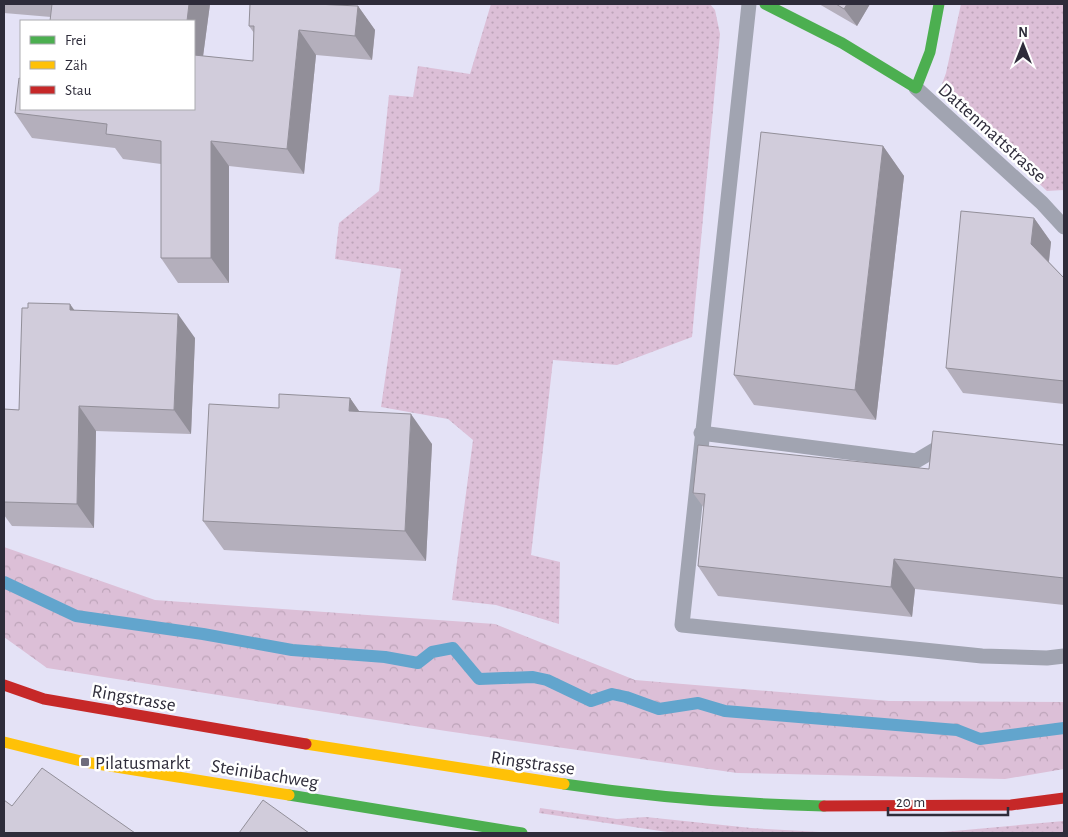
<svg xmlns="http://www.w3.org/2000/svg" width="1068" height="837" viewBox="0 0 1068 837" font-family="'Alegreya Sans',sans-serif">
  <defs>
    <pattern id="grass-dots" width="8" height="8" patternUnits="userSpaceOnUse" patternTransform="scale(1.25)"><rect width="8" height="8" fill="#dcbfd7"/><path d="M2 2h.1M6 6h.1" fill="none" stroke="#bda4b9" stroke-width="1.8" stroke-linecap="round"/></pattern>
    <pattern id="forest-crowns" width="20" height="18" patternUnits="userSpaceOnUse" patternTransform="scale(1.25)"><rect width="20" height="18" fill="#dcbfd7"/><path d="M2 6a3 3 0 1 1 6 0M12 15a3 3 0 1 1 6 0" fill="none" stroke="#bda4b9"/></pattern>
  </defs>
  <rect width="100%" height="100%" fill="#e4e2f6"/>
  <path fill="url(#grass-dots)" d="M 491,4 L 710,4 L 715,10 L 720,34 L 692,337 L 617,365 L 553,360 L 531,555 L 560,562 L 559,624 L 496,605 L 452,600 L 473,440 L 448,419 L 381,407 L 401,269 L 335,259 L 339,223 L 379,191 L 389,95 L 413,97 L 418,66 L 470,74 Z
    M 961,4 L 1064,4 L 1064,190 L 1047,191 L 943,94 L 942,84 L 946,73 Z
    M 540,808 L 617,819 L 646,817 L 751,828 L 838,833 L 674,833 L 539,813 Z
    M 1064,821 L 1064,833 L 851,833 L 932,833 Z"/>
  <path fill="url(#forest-crowns)" d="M 4,547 L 155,600 L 495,624 L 635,680 L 889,701 L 1064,702 L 1064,769 L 1005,779 L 737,773 L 446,731 L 47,668 L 4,637 Z"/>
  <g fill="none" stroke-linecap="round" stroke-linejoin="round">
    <path stroke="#62a5cd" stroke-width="12" d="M 4,582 L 76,616 L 203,634 L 292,650 L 385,657 L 418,663 L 432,652 L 453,648 L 479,679 L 533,677 L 547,680 L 591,701 L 612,694 L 626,697 L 659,709 L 698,703 L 725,711 L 957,730 L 980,739 L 1064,728"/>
    <path stroke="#a1a4b1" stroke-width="15" d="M 749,4 L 682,625 L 982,656 L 1047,658 L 1064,656
      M 916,88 L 1042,203 L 1064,227
      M 701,433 L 916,461 L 948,442"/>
    <path stroke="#4caf50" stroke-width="11" d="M 765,4 L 842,43 L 916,88 L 930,52 L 939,4
      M 564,784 C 651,797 736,804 824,806
      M 289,795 L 522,833"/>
    <path stroke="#ffc107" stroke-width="11" d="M 4,742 L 85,762 L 289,795
      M 306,744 L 564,784"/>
    <path stroke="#c62828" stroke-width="11" d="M 4,685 L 44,699 L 306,744
      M 824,806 L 1011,805 L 1064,798"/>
  </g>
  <path fill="#b4afbc" d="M 4,4 L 210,4 L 203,56 L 253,61 L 254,33 L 249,26 L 358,6 L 375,30 L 372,60 L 316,55 L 304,174 L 229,166 L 229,283 L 178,283 L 161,258 L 161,164 L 123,159 L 115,148 L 32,138 L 15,113 L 194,109 L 51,17 L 4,13 Z
    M 819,4 L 870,4 L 857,26 Z
    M 883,146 L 904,176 L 876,420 L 754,405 L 734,375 Z
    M 1034,218 L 1051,242 L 1049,262 L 1064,278 L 1064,404 L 963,393 L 946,368 Z
    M 28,308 L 74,310 L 195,338 L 191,434 L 96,431 L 94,528 L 12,526 L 4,515 L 4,409 L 19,410 Z
    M 350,398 L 359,412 L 432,444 L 426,561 L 224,550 L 203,521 L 279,408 Z
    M 1064,445 L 1064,605 L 915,589 L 912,617 L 718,596 L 698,566 L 704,508 L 693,493 L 929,469 Z"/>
  <path fill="#928f99" d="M 189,4 L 210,4 L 200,79 L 194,69 L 194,21 L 187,21 Z
    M 847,4 L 870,4 L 857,26 L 844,9 Z
    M 358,6 L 375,30 L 372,60 L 355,36 Z
    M 299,30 L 316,55 L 304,174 L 287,149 Z
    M 211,141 L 229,166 L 229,283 L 211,258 Z
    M 883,146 L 904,176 L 876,420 L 855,390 Z
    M 1034,218 L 1051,242 L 1048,268 L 1031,244 Z
    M 70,304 L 88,329 L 70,310 Z
    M 178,314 L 195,338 L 191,434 L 174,410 Z
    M 350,398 L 371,428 L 349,411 Z
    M 79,406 L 96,431 L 94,528 L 77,504 Z
    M 411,414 L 432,444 L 426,561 L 405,531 Z
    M 894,559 L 915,589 L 912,617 L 891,587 Z"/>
  <path fill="#d1ccdb" stroke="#928f99" d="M 52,4 L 189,4 L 187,21 L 50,21 Z
    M 250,4 L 315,4 L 358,6 L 355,36 L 299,30 L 287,149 L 211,141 L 211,258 L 161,258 L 161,141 L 106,134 L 107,124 L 15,113 L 19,78 L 21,79 L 21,109 L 194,109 L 194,55 L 253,61 L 254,26 L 249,26 Z
    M 836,4 L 847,4 L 844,9 Z
    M 761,132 L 883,146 L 855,390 L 734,375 Z
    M 961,211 L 1034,218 L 1031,244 L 1064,278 L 1064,381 L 946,368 Z
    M 28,303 L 70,304 L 70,310 L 178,314 L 174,410 L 79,406 L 77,504 L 4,502 L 4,409 L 19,410 L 22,308 L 28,308 Z
    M 279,394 L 350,398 L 349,411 L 411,414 L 405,531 L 203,521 L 209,404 L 279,408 Z
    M 933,431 L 1064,445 L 1064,578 L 894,559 L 891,587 L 698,566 L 705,494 L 693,493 L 698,445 L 929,469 Z
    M 42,768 L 135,833 L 4,833 L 4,800 L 12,806 Z
    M 263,800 L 309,833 L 239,833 Z"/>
  <rect fill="#6e6c7c" stroke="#fff" stroke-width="2" x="80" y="757" width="10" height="10" rx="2.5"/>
  <g text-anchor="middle" stroke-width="5" stroke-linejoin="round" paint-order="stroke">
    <g font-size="19" fill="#2e2c3a" stroke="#fff">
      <text transform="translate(993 132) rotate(42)" y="7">Dattenmattstrasse</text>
      <text transform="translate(134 697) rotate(10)" y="7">Ringstrasse</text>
      <text transform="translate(533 762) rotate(8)" y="7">Ringstrasse</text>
      <text transform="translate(265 773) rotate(9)" y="7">Steinibachweg</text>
    </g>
    <g font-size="19" fill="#2e2c3a" stroke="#fff" text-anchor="start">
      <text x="95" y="769">Pilatusmarkt</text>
    </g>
  </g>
  <rect width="1068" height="837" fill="none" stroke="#2e2c3a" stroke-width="10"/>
  <rect x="20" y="20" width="175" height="90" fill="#ffffff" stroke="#ababb0"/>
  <rect x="30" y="36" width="25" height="8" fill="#4caf50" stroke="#ababb0"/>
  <text x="65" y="45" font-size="15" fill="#2e2c3a">Frei</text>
  <rect x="30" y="61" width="25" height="8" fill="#ffc107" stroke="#ababb0"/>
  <text x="65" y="70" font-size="15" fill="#2e2c3a">Zäh</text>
  <rect x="30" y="86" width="25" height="8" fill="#c62828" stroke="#ababb0"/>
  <text x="65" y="95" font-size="15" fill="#2e2c3a">Stau</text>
  <g transform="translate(1023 45)" stroke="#ffffff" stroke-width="4" paint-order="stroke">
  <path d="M0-4L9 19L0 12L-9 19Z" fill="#2e2c3a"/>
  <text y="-8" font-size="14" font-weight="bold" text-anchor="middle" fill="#2e2c3a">N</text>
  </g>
  <path d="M888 807v8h120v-8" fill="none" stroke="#2e2c3a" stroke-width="2.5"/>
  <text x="896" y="807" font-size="15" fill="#2e2c3a" stroke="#ffffff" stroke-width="4" paint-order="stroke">20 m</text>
</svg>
